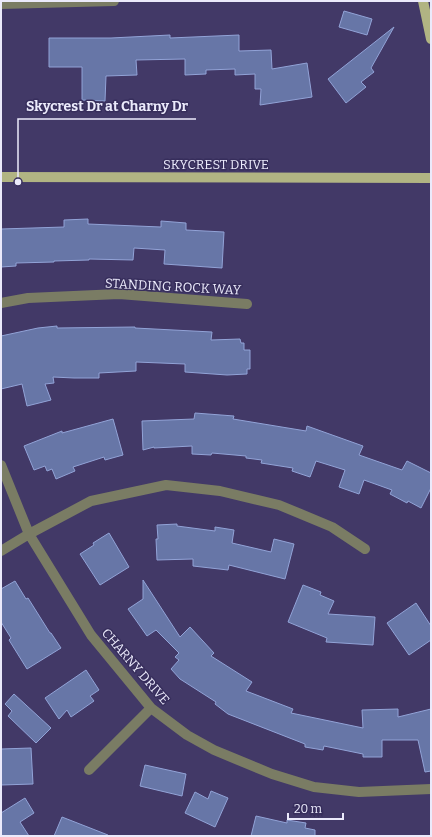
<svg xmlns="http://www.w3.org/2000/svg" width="432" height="837" viewBox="0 0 432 837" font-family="Bitter,serif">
  <rect width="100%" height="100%" fill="#423967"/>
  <path fill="#6776a7" stroke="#92a3d7" d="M 344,11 L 372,19 L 367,35 L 339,27 Z
    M 394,27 L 371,68 L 374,72 L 361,82 L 366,87 L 346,103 L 328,79 Z
    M 170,35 L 170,38 L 239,35 L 239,51 L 271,50 L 272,69 L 307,63 L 312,97 L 260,105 L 261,89 L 255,89 L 255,74 L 235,75 L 235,69 L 206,70 L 206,74 L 185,75 L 185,59 L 136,60 L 137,75 L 106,76 L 105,101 L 82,100 L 82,67 L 49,67 L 49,38 L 111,38 Z
    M 88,219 L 88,224 L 161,227 L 161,221 L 186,223 L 186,230 L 224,232 L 222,268 L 164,264 L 165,250 L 134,248 L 133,260 L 89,259 L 89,260 L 54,261 L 54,262 L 16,263 L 16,266 L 1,267 L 1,229 L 64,227 L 64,220 Z
    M 57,326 L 57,328 L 135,327 L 135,328 L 212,332 L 211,340 L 240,339 L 241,343 L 244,343 L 244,350 L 250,350 L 250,369 L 247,369 L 247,374 L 227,375 L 185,372 L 185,364 L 136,362 L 136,371 L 99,373 L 99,378 L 74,378 L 53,377 L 54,383 L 45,384 L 51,400 L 27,406 L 22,384 L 1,389 L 1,336 L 38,328 Z
    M 195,413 L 234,416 L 233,419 L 306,431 L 307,426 L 363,446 L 359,455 L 402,470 L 407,461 L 431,473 L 431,488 L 421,508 L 408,501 L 407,503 L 390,494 L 392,490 L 364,480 L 359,494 L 339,487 L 345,470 L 316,461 L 310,477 L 292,471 L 293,468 L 261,463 L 262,460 L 246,458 L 246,456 L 212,453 L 211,455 L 192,454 L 192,446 L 154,448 L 154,447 L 143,450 L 142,421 L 194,419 Z
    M 113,419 L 123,455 L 105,460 L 104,457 L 73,467 L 75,471 L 56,479 L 52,469 L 47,471 L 45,466 L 34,470 L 24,446 L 62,431 L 62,433 Z
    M 177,524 L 177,526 L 215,531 L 215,527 L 234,530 L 232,543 L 271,552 L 274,539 L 294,544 L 285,579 L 229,565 L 228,570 L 193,566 L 193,559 L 157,560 L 156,539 L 158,539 L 157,525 Z
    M 109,533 L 129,567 L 100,585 L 80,554 L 94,545 L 93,543 Z
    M 143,580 L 180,637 L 190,627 L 214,653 L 211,656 L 252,682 L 246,691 L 293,709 L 291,713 L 363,728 L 362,710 L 398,709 L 398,717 L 431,709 L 431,771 L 425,772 L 418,740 L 382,740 L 382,757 L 363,757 L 363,754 L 324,746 L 323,750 L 305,747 L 305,744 L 228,714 L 215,704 L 216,702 L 180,679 L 171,669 L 179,660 L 175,657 L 179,653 L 156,630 L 147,636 L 128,609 L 143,599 Z
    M 15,581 L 26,599 L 28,598 L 50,633 L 51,633 L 61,648 L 27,669 L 9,640 L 11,638 L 1,622 L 1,589 Z
    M 303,585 L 321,592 L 320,595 L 334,601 L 328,614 L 375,617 L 373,645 L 326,642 L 327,638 L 288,622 Z
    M 416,603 L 431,626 L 431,640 L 409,655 L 387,623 Z
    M 86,670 L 99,690 L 90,696 L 94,701 L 71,717 L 67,710 L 59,719 L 45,698 Z
    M 14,694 L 51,728 L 36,743 L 8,716 L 12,711 L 5,704 Z
    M 31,748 L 33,784 L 1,785 L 1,749 Z
    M 145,765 L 186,774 L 182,796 L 140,786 Z
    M 211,791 L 228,798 L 215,827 L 185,813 L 195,792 L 208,799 Z
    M 25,798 L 34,813 L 20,822 L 29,836 L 1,836 L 1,813 Z
    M 256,816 L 287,823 L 287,820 L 306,823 L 305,828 L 315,830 L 315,836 L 251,836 Z
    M 62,817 L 108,835 L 107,836 L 54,836 Z"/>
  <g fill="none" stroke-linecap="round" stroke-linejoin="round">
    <path stroke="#7a7c64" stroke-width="10" d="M 1,4 L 114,1
      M 1,303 L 28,298 L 119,294 L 247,304
      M 1,465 L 29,534 L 91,635 L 151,708 L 187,735 L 214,750 L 272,774 L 314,787 L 359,792 L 431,789
      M 1,551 L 29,534 L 91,501 L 166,485 L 220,491 L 279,505 L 332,527 L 365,549
      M 89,770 L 151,708"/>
    <path stroke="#b1b483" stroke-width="10" d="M 423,1 L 431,39
      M 1,177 L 431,178"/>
  </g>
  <g text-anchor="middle" stroke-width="3" stroke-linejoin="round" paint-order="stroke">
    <g font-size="13" fill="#ebeafb" stroke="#372e5c">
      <text x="216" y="169">SKYCREST DRIVE</text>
      <text transform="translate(173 286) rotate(3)" y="5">STANDING ROCK WAY</text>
      <text transform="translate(136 666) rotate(49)" y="5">CHARNY DRIVE</text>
    </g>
  </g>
  <path fill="none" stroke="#ebeafb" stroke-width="1.5" d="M18 182L18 119H196"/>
  <circle fill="#ebeafb" stroke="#372e5c" stroke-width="1.5" cx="18" cy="182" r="4"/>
  <g font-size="14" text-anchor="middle" font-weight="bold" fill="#ebeafb" stroke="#372e5c" stroke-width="3" stroke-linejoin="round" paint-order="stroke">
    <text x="107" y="111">Skycrest Dr at Charny Dr</text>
  </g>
  <rect width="432" height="837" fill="none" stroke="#ebeafb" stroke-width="4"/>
  <path d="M288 813v6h55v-6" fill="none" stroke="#ebeafb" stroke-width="2"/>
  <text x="294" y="813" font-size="12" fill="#ebeafb" stroke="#372e5c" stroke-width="3" paint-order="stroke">20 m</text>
</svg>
